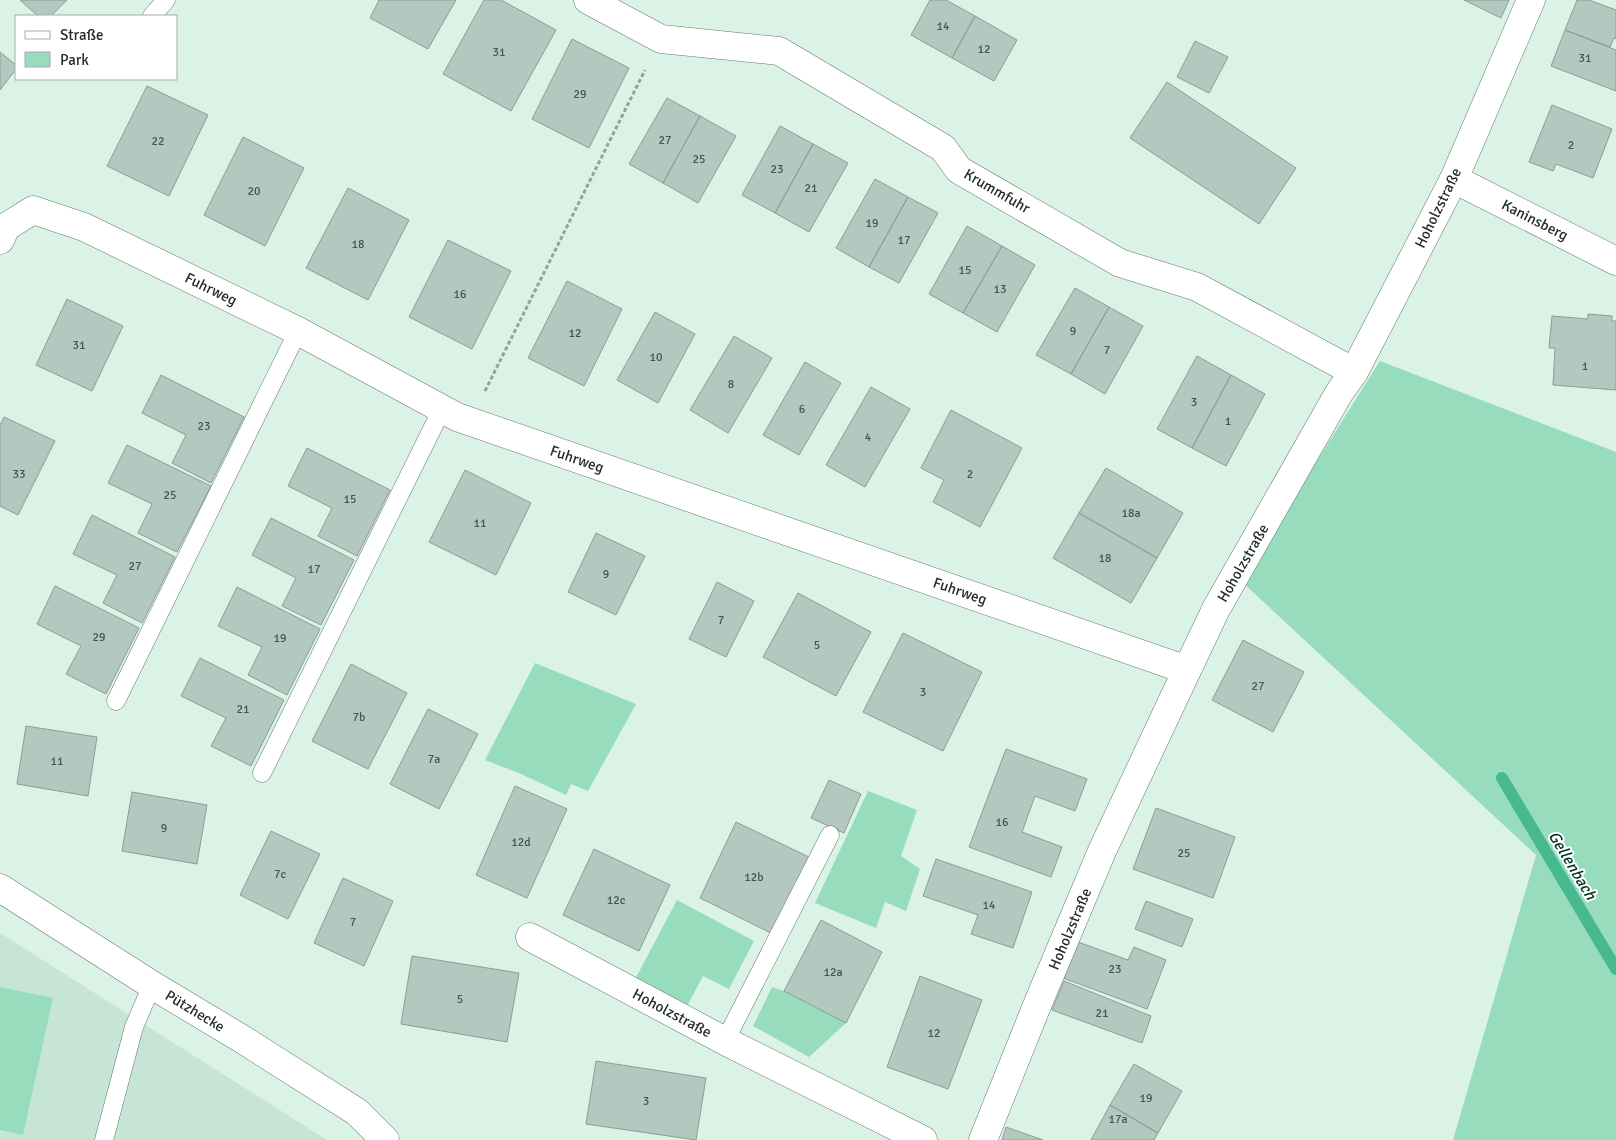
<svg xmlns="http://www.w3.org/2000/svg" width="1616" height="1140" viewBox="0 0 1616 1140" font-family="Signika,sans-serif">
  <rect width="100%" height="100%" fill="#dbf2e7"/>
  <path fill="#c7e5d7" d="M 0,933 L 327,1140 L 0,1140 Z"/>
  <path fill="#98dcbe" d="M 1380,361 L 1616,452 L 1616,1140 L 1453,1140 L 1536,855 L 1241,581 Z
    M 535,663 L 636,704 L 588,791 L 571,784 L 566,795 L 521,774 L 485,760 Z
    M 868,791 L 917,810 L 901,856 L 920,869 L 906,911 L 885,902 L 876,928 L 815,903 Z
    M 677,900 L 754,941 L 729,989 L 703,976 L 683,1014 L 631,987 Z
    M 0,987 L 53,998 L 23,1135 L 0,1130 Z
    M 772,987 L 784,991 L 846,1023 L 809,1057 L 753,1026 Z"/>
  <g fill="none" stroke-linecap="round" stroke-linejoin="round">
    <path stroke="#47b88f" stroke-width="12" d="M 1502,778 L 1616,969"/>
  </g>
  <path fill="#b3c9bf" stroke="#899e94" d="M 20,0 L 67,0 L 51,16 L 38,16 Z
    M 379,0 L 456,0 L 428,49 L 370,18 Z
    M 484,0 L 501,0 L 556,30 L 511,111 L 443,74 Z
    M 930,0 L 946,0 L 975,16 L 952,58 L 911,35 Z
    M 1464,0 L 1509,0 L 1501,18 Z
    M 1577,0 L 1589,0 L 1616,10 L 1616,39 L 1614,38 L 1610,47 L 1565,30 Z
    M 975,16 L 1017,40 L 994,81 L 952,58 Z
    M 1565,30 L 1616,50 L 1616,91 L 1551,66 Z
    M 572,39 L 629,68 L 589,148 L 532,119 Z
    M 1195,41 L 1228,57 L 1209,93 L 1177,77 Z
    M 0,52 L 16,65 L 16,69 L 0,90 Z
    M 1167,82 L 1296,168 L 1259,224 L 1130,138 Z
    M 147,86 L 208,115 L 169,196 L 107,166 Z
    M 667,98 L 700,116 L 663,183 L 629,164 Z
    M 1552,105 L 1612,129 L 1593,178 L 1556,164 L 1553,171 L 1529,162 Z
    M 700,116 L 736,136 L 698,203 L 663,183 Z
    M 780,126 L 813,144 L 775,213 L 742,195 Z
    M 243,137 L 304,168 L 265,246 L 204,215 Z
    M 813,144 L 848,163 L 809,232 L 775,213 Z
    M 875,179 L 908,197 L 869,267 L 836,248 Z
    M 348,188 L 409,220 L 368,300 L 306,268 Z
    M 908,197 L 938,213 L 899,283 L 869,267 Z
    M 967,226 L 1002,246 L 963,313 L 929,294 Z
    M 448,240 L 511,271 L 472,349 L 409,317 Z
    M 1002,246 L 1035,265 L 997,332 L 963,313 Z
    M 567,281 L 622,309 L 584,386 L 528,358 Z
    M 1075,288 L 1109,307 L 1071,374 L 1036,355 Z
    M 67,299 L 123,326 L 92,391 L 36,365 Z
    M 1109,307 L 1143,326 L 1105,394 L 1071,374 Z
    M 655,312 L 695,334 L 658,403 L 617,380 Z
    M 1588,314 L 1612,316 L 1612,321 L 1616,321 L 1616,390 L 1553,385 L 1555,348 L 1549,348 L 1552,316 L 1588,319 Z
    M 734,336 L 772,358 L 728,433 L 690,410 Z
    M 1197,356 L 1231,375 L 1192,448 L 1157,429 Z
    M 805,362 L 841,383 L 799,455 L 763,435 Z
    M 161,375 L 244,417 L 211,483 L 172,463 L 186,435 L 142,413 Z
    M 1231,375 L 1265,394 L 1226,466 L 1192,448 Z
    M 871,387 L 910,409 L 865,487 L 826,465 Z
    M 951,410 L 1022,448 L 980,527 L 933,502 L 944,480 L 921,468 Z
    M 4,417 L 55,441 L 18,515 L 0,506 L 0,425 Z
    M 127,445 L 211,486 L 177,552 L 138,533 L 152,504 L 108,483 Z
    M 307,448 L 390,490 L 357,556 L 318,536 L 332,508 L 288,486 Z
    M 1106,468 L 1183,513 L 1157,558 L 1079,513 Z
    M 465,470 L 531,503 L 496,575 L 429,542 Z
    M 1079,513 L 1157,558 L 1131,603 L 1053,558 Z
    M 92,515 L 175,557 L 142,623 L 103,603 L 117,575 L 73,554 Z
    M 271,518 L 354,560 L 321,625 L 282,606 L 296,578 L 252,555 Z
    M 596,533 L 645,556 L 616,615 L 568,592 Z
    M 717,582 L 754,601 L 726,657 L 689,639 Z
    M 55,586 L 139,628 L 106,694 L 66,674 L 81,646 L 37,624 Z
    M 237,587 L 320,629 L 287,695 L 248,675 L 262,647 L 218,626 Z
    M 798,593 L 871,632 L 836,696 L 763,657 Z
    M 903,633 L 982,672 L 943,751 L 863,712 Z
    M 1243,640 L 1304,672 L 1273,732 L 1212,700 Z
    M 200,658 L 284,700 L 251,766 L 211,746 L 226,718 L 181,696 Z
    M 351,664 L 407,693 L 368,769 L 312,741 Z
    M 428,709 L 478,734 L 439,809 L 390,784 Z
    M 26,726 L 97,737 L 88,796 L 17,784 Z
    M 1006,749 L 1087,779 L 1075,811 L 1035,796 L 1022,832 L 1062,847 L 1051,877 L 969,847 Z
    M 829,780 L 861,794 L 844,833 L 811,818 Z
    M 515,786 L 567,809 L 527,898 L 476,875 Z
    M 132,792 L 207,805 L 197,864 L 122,851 Z
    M 1156,808 L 1235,837 L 1213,898 L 1133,869 Z
    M 736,822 L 809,857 L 771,933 L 700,898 Z
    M 271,831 L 320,854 L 288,919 L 240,895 Z
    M 594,849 L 670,885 L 639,951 L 563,915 Z
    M 936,859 L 1032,892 L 1013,948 L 971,934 L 978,915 L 923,896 Z
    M 343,878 L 393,901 L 364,966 L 314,943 Z
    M 1146,901 L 1193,919 L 1182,947 L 1135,929 Z
    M 821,920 L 882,952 L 846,1023 L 784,991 Z
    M 1078,942 L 1128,960 L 1134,947 L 1166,960 L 1147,1009 L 1063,978 Z
    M 412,956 L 519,973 L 507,1042 L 401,1024 Z
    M 920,976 L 982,1000 L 948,1089 L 887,1067 Z
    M 1064,981 L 1151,1016 L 1142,1043 L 1052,1010 Z
    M 596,1061 L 706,1078 L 696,1140 L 586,1124 Z
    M 1134,1064 L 1182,1091 L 1158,1133 L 1110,1105 Z
    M 1110,1105 L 1158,1133 L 1154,1140 L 1091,1140 Z
    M 1006,1127 L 1043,1140 L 1002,1140 Z"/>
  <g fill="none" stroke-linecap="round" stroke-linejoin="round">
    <defs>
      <path id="lane" d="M 152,16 L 166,0
        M 116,701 L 298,331
        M 262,773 L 442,409
        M 725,1041 L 830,835
        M 104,1140 L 134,1027 L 152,985"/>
      <path id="street" d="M 588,0 L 661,39 L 779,51 L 943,148 L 959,170 L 1120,263 L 1197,287 L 1354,372
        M 1454,179 L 1616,261
        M 0,240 L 6,227 L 33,210 L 84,227 L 298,331 L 457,417 L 1187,670
        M 0,888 L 152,985 L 242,1039 L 357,1112 L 385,1140
        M 530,937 L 725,1041 L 923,1140"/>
      <path id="secondary" d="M 983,1140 L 1038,1003 L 1102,851 L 1187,670 L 1216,609 L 1339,393 L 1354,372 L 1454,179 L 1531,0"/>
    </defs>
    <use href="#lane" stroke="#657970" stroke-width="19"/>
    <use href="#street" stroke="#657970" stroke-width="29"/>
    <use href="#secondary" stroke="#657970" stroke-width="29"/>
    <path stroke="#92a39b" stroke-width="3" stroke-dasharray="4 2.5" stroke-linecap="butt" d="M 485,391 L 645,70"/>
    <use href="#lane" stroke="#fff" stroke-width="18"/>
    <use href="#street" stroke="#fff" stroke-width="28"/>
    <use href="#secondary" stroke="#fff" stroke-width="28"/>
  </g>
  <g text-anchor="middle" stroke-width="4" stroke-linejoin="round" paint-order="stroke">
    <g font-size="12" fill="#47534e">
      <text x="943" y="30">14</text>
      <text x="984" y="53">12</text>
      <text x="499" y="56">31</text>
      <text x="1585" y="62">31</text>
      <text x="580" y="98">29</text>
      <text x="665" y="144">27</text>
      <text x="158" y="145">22</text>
      <text x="1571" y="149">2</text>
      <text x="699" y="163">25</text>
      <text x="777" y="173">23</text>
      <text x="811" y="192">21</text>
      <text x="254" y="195">20</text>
      <text x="872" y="227">19</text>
      <text x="904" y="244">17</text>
      <text x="358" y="248">18</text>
      <text x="965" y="274">15</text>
      <text x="1000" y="293">13</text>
      <text x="460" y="298">16</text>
      <text x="1073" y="335">9</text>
      <text x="575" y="337">12</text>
      <text x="79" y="349">31</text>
      <text x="1107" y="354">7</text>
      <text x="656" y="361">10</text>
      <text x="1585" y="370">1</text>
      <text x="731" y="388">8</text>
      <text x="1194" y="406">3</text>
      <text x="802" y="413">6</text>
      <text x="1228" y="425">1</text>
      <text x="204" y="430">23</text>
      <text x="868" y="441">4</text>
      <text x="19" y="478">33</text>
      <text x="970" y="478">2</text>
      <text x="170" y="499">25</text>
      <text x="350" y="503">15</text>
      <text x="1131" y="517">18a</text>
      <text x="480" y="527">11</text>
      <text x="1105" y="562">18</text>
      <text x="135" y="570">27</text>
      <text x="314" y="573">17</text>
      <text x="606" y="578">9</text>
      <text x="721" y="624">7</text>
      <text x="99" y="641">29</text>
      <text x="280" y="642">19</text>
      <text x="817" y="649">5</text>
      <text x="1258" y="690">27</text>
      <text x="923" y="696">3</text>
      <text x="243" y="713">21</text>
      <text x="359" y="721">7b</text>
      <text x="434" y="763">7a</text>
      <text x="57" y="765">11</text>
      <text x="1002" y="826">16</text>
      <text x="164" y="832">9</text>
      <text x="521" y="846">12d</text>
      <text x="1184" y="857">25</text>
      <text x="280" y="878">7c</text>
      <text x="754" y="881">12b</text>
      <text x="616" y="904">12c</text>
      <text x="989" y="909">14</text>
      <text x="353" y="926">7</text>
      <text x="1115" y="973">23</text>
      <text x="833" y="976">12a</text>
      <text x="460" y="1003">5</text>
      <text x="1102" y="1017">21</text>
      <text x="934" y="1037">12</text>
      <text x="1146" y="1102">19</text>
      <text x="646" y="1105">3</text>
      <text x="1118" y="1123">17a</text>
    </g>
    <g font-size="15" fill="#232c28" stroke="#fff">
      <text transform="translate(997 191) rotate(30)" y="5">Krummfuhr</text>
      <text transform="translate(1438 208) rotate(-64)" y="5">Hoholzstraße</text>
      <text transform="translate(1535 220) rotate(27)" y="5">Kaninsberg</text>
      <text transform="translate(211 289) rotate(26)" y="5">Fuhrweg</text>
      <text transform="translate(577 459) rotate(19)" y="5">Fuhrweg</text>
      <text transform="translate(1243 563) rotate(-60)" y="5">Hoholzstraße</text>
      <text transform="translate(960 591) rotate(19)" y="5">Fuhrweg</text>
      <text transform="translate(1070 929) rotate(-67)" y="5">Hoholzstraße</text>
      <text transform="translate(195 1011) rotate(31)" y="5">Pützhecke</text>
      <text transform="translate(672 1013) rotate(28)" y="5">Hoholzstraße</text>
    </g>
    <g font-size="16" font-style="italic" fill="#003423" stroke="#fff">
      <text transform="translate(1573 865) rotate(59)" y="6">Gellenbach</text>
    </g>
  </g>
  <rect x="15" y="15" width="162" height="65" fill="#ffffff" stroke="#a7aba9"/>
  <rect x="25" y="31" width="25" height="8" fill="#ffffff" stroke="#a7aba9"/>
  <text x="60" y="40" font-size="15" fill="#232c28">Straße</text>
  <rect x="25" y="52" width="25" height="15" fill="#98dcbe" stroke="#a7aba9"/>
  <text x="60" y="65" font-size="15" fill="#232c28">Park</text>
</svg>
